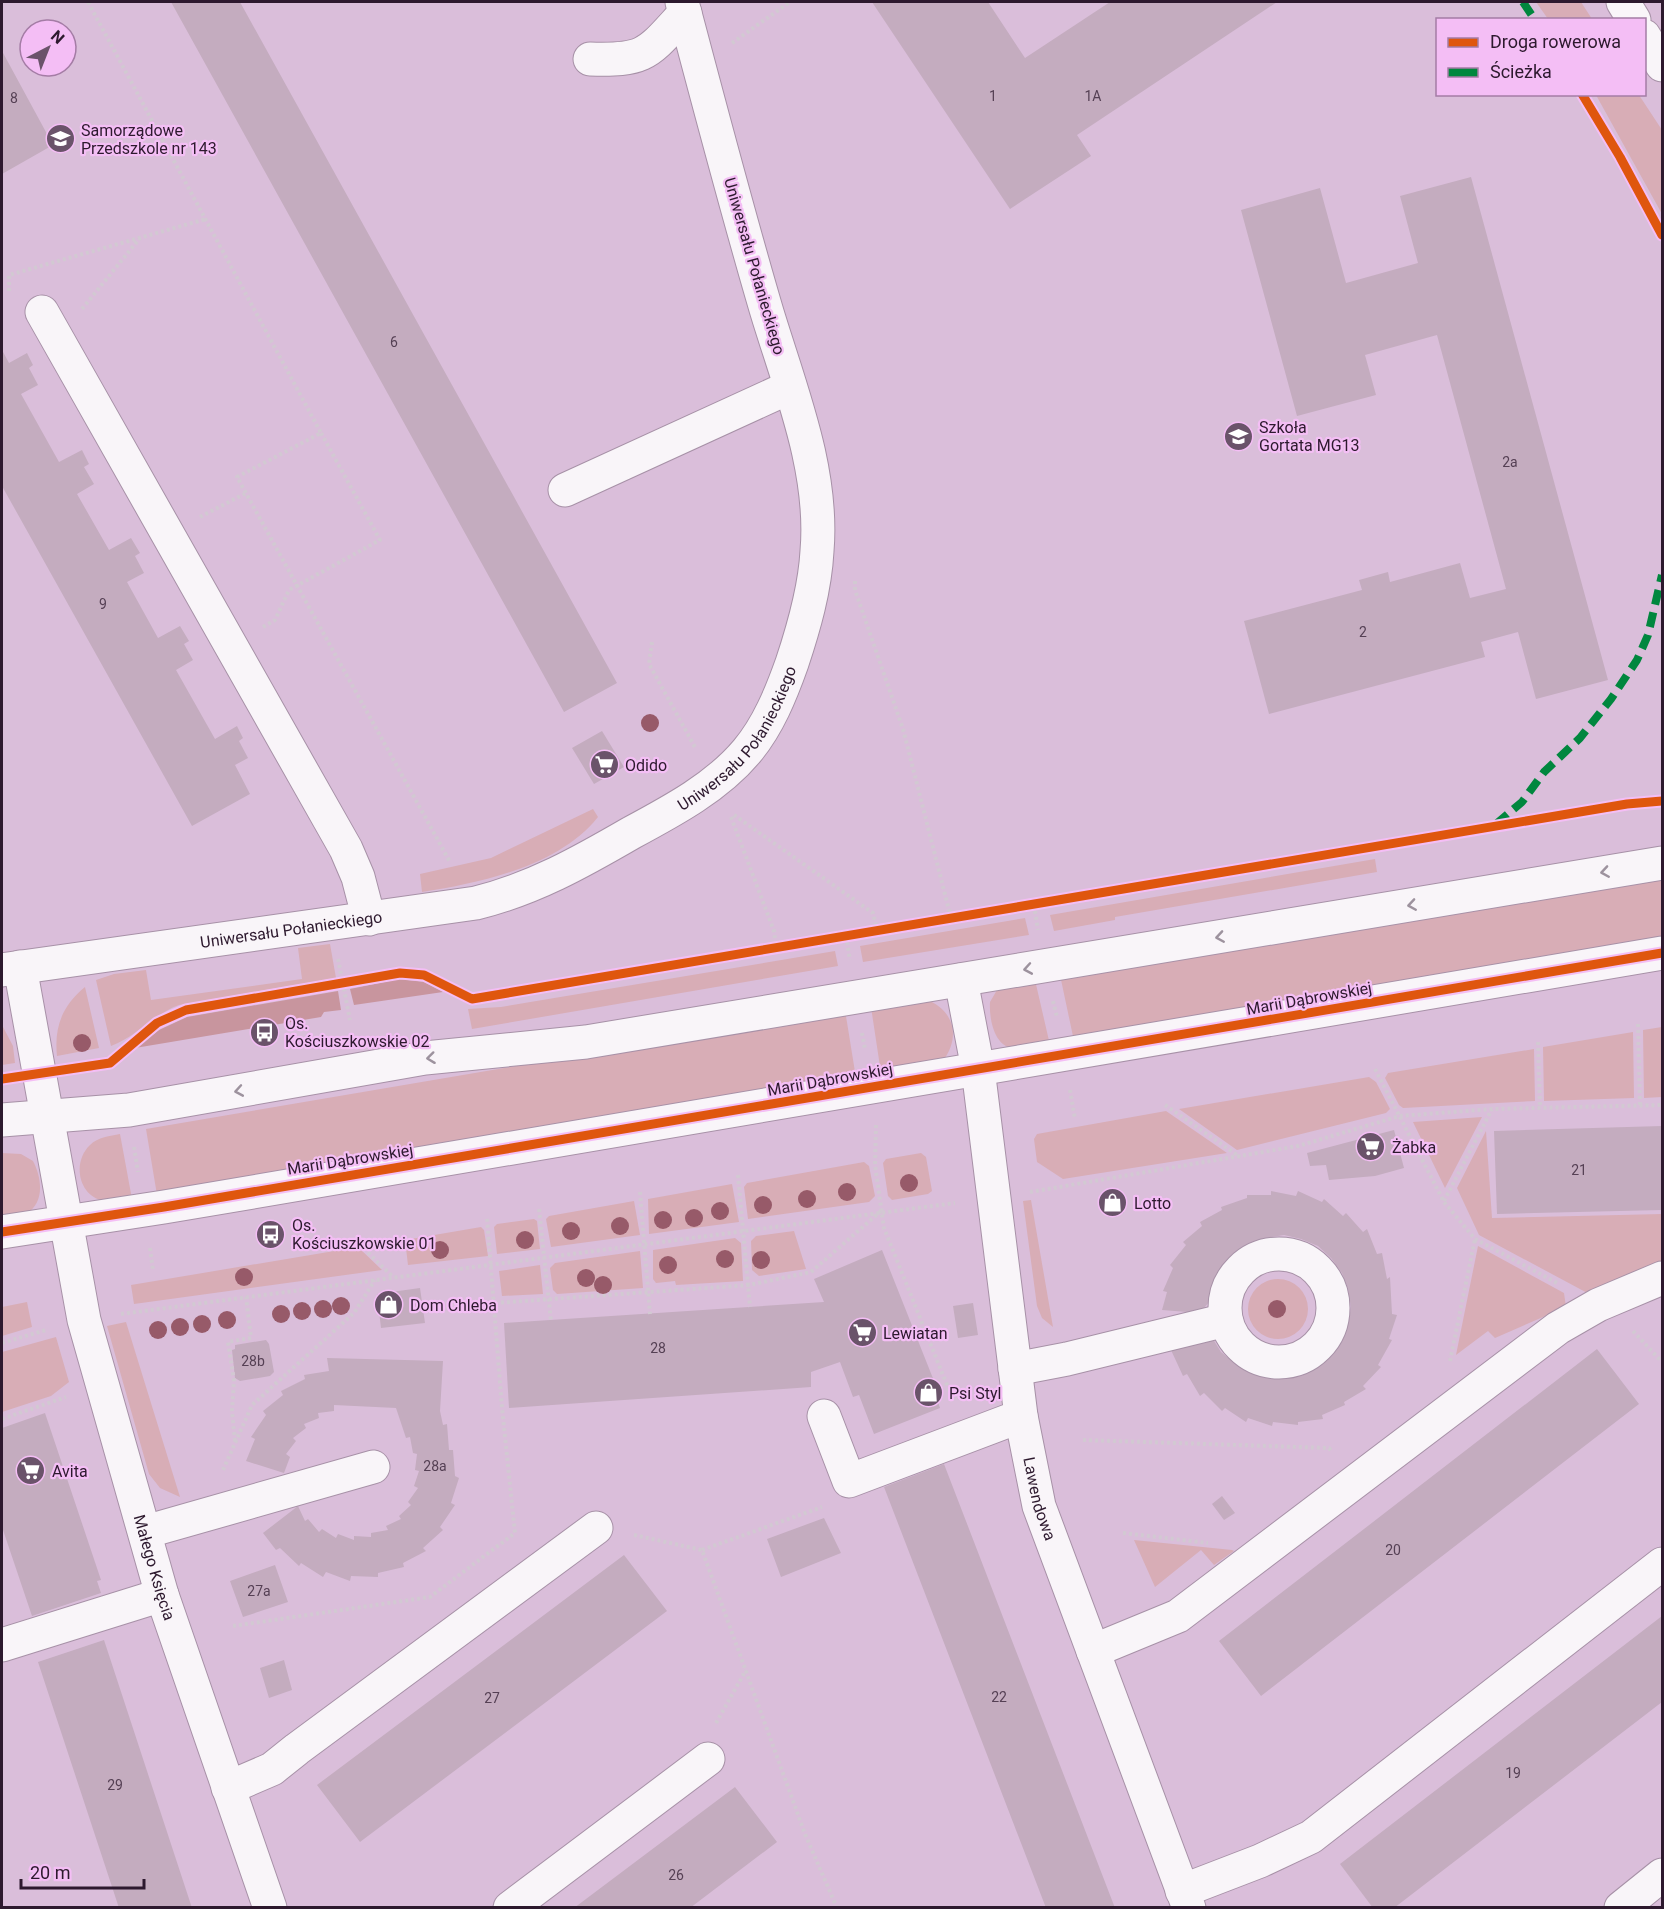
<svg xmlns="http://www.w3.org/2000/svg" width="1664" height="1909" viewBox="0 0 1664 1909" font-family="Roboto,sans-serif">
  <rect width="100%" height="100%" fill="#dabeda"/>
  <path fill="#d8adb6" d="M 1536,2 L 1581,2 L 1592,19 L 1548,19 Z
    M 1596,95 L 1639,95 L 1662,130 L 1662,214 Z
    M 593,809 L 598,817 C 559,866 481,883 422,892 L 420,874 L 491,858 Z
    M 1375,859 L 1377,872 L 1115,917 L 1115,920 L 1054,931 L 1050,915 Z
    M 1662,875 L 1662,941 L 1074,1041 L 1060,975 Z
    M 1025,918 L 1029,935 L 863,962 L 860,946 Z
    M 330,944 L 336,978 L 179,1005 C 154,1014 136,1037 111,1046 L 96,980 L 114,974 L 146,970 L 151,1000 L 302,979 L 298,948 Z
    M 835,951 L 838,966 L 472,1029 L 468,1009 L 501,1007 Z
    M 1035,980 L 1050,1045 C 1039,1047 1026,1050 1015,1049 C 994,1047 989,1019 990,1002 L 997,990 Z
    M 85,987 L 99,1048 L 57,1056 C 54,1027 62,1006 85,987 Z
    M 930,1001 C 955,1013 960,1038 943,1061 L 881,1073 L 871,1007 Z
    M 845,1010 L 856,1078 L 157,1195 L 146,1129 Z
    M 2,1025 L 13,1046 L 15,1063 L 2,1065 Z
    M 1662,1027 L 1662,1097 L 1644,1098 L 1643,1030 Z
    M 1633,1032 L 1634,1098 L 1544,1101 L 1543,1047 Z
    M 1534,1049 L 1535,1101 L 1403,1108 L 1399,1105 L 1385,1078 L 1388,1073 Z
    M 1369,1077 L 1376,1082 L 1390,1109 L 1386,1113 L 1237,1150 L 1179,1109 Z
    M 1166,1111 L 1227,1153 L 1063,1179 L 1037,1162 L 1034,1139 L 1037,1134 Z
    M 1482,1117 L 1445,1188 L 1413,1122 Z
    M 1486,1131 L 1492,1218 L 1662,1214 L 1662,1266 L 1593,1296 L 1479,1235 L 1457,1188 Z
    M 120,1134 L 132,1199 C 123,1200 113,1203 104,1201 C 78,1196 72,1162 90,1145 C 98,1137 110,1136 120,1134 Z
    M 2,1153 L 21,1154 L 33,1161 C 42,1178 45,1203 26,1214 C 19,1218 9,1219 2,1221 Z
    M 921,1153 L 926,1157 L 932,1191 L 928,1194 L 892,1200 L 888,1196 L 883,1163 L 886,1159 Z
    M 864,1162 L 869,1166 L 875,1196 L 869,1202 L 748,1219 L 744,1187 L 747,1183 Z
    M 732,1184 L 739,1222 L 649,1234 L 648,1199 Z
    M 1031,1200 L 1053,1327 L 1042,1318 L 1037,1306 L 1023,1201 Z
    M 634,1201 L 640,1235 L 551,1247 L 546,1219 L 549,1216 Z
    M 534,1219 L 537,1221 L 540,1249 L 497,1254 L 494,1227 L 497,1224 Z
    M 481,1227 L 484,1230 L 488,1256 L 408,1265 L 405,1240 Z
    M 794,1231 L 806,1269 L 759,1276 L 752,1270 L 751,1241 L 756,1236 Z
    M 735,1238 L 741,1243 L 743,1281 L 676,1285 L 675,1281 L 656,1283 L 653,1279 L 653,1250 Z
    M 1478,1246 L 1564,1293 L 1566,1307 L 1495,1338 L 1488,1331 L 1456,1355 Z
    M 358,1247 L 382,1270 L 134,1304 L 131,1285 Z
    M 640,1251 L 643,1288 L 557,1294 L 553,1290 L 550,1268 L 555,1263 Z
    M 540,1265 L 543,1294 L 502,1296 L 499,1271 Z
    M1248 1309a30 30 0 1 1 60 0a30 30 0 1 1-60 0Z
    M 27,1302 L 32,1327 L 2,1336 L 2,1307 Z
    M 126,1322 L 180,1497 L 160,1488 L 149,1474 L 107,1326 Z
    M 56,1337 L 69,1382 L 51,1396 L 2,1412 L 2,1352 Z
    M 1134,1540 L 1232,1550 L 1234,1551 L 1214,1565 L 1201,1550 L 1155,1587 Z"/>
  <path fill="#c8959e" d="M 399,979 L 424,982 L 443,992 L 354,1005 L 350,989 Z
    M 338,991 L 341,1010 L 324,1012 L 321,1017 L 135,1048 L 159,1030 L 187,1017 Z"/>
  <path fill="#c4acbf" d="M 171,2 L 240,2 L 617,683 L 564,712 Z
    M 872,2 L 988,2 L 1025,58 L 1110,2 L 1277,2 L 1077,135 L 1091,156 L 1010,209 Z
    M 2,51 L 53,145 L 2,174 Z
    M 1471,177 L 1608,680 L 1536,699 L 1518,632 L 1481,642 L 1485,657 L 1269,714 L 1244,621 L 1362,590 L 1359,580 L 1388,572 L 1390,582 L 1460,563 L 1470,598 L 1506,589 L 1437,335 L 1365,355 L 1376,395 L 1297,416 L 1241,210 L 1320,188 L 1346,283 L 1418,263 L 1400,196 Z
    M 2,350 L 9,363 L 27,353 L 33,365 L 29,368 L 38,385 L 21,394 L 59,462 L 82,450 L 89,464 L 84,467 L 94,484 L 77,494 L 109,550 L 131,538 L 140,553 L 135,556 L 144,573 L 127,582 L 158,638 L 180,626 L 189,641 L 184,644 L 193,660 L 176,670 L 215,739 L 237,726 L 243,738 L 239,741 L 248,758 L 235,765 L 250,794 L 192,826 L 2,486 Z
    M 602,731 L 624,767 L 594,784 L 572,748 Z
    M 1662,1126 L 1662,1210 L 1497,1214 L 1494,1131 Z
    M 1394,1130 L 1404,1168 L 1375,1176 L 1329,1180 L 1326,1165 L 1310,1166 L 1307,1153 Z
    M 1120,1189 L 1124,1213 L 1106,1216 L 1102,1192 Z
    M 1271,1191 L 1296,1196 L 1298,1191 L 1322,1202 L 1324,1199 L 1343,1216 L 1346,1213 L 1363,1232 L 1367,1229 L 1377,1254 L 1382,1253 L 1387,1279 L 1390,1277 L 1392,1314 L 1397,1315 L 1389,1339 L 1392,1340 L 1378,1365 L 1381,1367 L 1363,1386 L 1366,1389 L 1344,1402 L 1345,1405 L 1322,1415 L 1323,1419 L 1298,1422 L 1298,1425 L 1273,1422 L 1272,1426 L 1248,1418 L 1246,1422 L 1225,1408 L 1222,1411 L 1204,1393 L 1200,1396 L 1187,1374 L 1183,1376 L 1171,1350 L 1213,1339 L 1221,1352 L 1233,1362 L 1248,1372 L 1265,1378 L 1283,1379 L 1301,1376 L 1317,1368 L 1331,1356 L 1342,1342 L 1348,1325 L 1351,1307 L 1348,1289 L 1342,1273 L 1331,1258 L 1318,1246 L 1301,1239 L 1284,1235 L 1265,1238 L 1246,1245 L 1229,1258 L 1211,1289 L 1209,1302 L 1200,1313 L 1162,1310 L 1167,1292 L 1163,1291 L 1173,1268 L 1170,1265 L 1186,1245 L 1183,1242 L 1202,1226 L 1200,1222 L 1222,1210 L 1221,1207 L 1247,1198 L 1247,1195 L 1271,1195 Z
    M 882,1250 L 936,1386 L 933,1387 L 940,1408 L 874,1434 L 859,1395 L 853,1397 L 840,1362 L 811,1372 L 811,1387 L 509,1408 L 504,1323 L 824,1302 L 814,1279 Z
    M 420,1288 L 425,1323 L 381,1328 L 377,1294 Z
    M 973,1303 L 978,1335 L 958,1338 L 953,1306 Z
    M 266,1340 L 269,1344 L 274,1372 L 270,1376 L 240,1381 L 235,1378 L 232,1350 L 235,1349 L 235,1345 Z
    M 1597,1349 L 1639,1404 L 1261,1696 L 1219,1641 Z
    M 327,1358 L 443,1361 L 440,1411 L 443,1425 L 447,1424 L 449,1450 L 453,1450 L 455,1476 L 459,1478 L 451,1503 L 455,1505 L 440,1527 L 443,1530 L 423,1548 L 426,1551 L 403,1563 L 404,1567 L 378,1573 L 378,1577 L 351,1576 L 350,1581 L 326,1572 L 323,1577 L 301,1563 L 299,1566 L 280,1548 L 276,1550 L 263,1533 L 298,1506 L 305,1521 L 308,1519 L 319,1532 L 322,1529 L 336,1538 L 338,1534 L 354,1540 L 354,1536 L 371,1537 L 371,1533 L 388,1530 L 386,1526 L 401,1519 L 399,1516 L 411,1505 L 408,1502 L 418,1488 L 414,1486 L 419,1471 L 415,1470 L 417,1454 L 413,1453 L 410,1437 L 406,1438 L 396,1408 L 334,1405 L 334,1411 L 318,1413 L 319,1418 L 304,1424 L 306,1428 L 293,1438 L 296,1441 L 286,1454 L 290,1457 L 284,1473 L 246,1461 L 255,1439 L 251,1437 L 266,1415 L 263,1411 L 283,1395 L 281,1391 L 305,1379 L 304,1375 L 329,1371 Z
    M 45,1413 L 101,1580 L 97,1581 L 101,1593 L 32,1616 L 2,1527 L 2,1428 Z
    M 944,1464 L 1115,1908 L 1046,1908 L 884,1487 Z
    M 1222,1496 L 1235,1513 L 1224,1520 L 1212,1504 Z
    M 824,1518 L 841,1553 L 781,1577 L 767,1539 Z
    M 624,1555 L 667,1611 L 360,1842 L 317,1785 Z
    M 275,1565 L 288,1602 L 243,1617 L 230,1581 Z
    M 1662,1616 L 1662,1702 L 1394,1908 L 1373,1908 L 1340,1864 Z
    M 104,1640 L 192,1908 L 119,1908 L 38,1662 Z
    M 284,1660 L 292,1690 L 269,1698 L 260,1668 Z
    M 735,1787 L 777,1842 L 690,1908 L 574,1908 Z"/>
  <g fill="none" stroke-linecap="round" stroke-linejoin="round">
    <defs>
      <g id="minor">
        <path d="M 590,59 C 647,61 648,53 685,13"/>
        <path d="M 42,312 L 346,849 L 358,877 L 369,919"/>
        <path d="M 565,490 L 790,387"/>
        <path id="s1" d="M 20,967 L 84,1320 L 162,1595 L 270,1908"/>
        <path id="s2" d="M 2,970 L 476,903 C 533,889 581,862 631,833 C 672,811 717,787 747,751 C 768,726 781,694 792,663 C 804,627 815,589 817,551 C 824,469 789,386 766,309 C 736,207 709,104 682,2"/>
        <path id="s3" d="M 961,980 L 978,1069 L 1021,1416 L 1039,1506 L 1189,1908"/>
        <path d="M 2,1120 L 129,1110 L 425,1058 L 586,1042 L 1662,863"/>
        <path d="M 2,1232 L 164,1207 L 1662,953"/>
        <circle cx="1279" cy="1308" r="54"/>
        <path d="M 1015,1369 L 1067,1359 L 1226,1320"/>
        <path d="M 824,1416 L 849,1481 L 1021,1416"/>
        <path d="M 145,1532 L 373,1467"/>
        <path d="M 2,1645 L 162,1595"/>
        <path d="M 1093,1651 L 1178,1616 L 1558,1328 L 1598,1305 L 1662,1278"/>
        <path d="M 228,1788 L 272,1769 L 297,1749 L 596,1528"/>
        <path d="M 1182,1891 L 1260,1861 L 1311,1837 L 1662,1564"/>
        <path d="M 510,1908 L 708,1759"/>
        <path d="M 1621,1908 L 1662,1875"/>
      </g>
      <path id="major" d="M 1623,2 L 1634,20
        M 1644,36 L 1662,65"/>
    </defs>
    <use href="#minor" stroke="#a791a7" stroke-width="35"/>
    <use href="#major" stroke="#a791a7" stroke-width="35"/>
    <path stroke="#d2c9d2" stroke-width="4" stroke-dasharray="3 3" stroke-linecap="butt" d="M 88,2 L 321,433 L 237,477 L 450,862
      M 732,43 L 790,2
      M 9,291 L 9,275 L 206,219
      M 82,309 L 140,238
      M 200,517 L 246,493
      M 855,581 L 855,590 L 903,729 L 951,918
      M 263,627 L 275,620 L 289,590 L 380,540 L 321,433
      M 652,642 L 649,664 L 696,749
      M 734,815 L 873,913 L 877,930
      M 731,817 L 774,931 L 776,947
      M 1034,905 L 1038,930
      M 846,936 L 850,960
      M 338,959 L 350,1020
      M 1053,1001 L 1057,1017
      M 1638,1024 L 1640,1105
      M 862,1033 L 865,1049
      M 1538,1042 L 1540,1108
      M 1375,1069 L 1444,1202 L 1475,1239 L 1559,1284
      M 1070,1090 L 1075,1119
      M 1165,1105 L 1240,1157
      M 876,1125 L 875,1165 L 884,1228 L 953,1400
      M 134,1147 L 138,1172
      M 738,1175 L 750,1307
      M 640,1192 L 650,1314
      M 1030,1192 L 1298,1146 L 1400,1116 L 1492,1109 L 1662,1105
      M 1444,1201 L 1492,1109
      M 539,1209 L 551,1321
      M 355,1240 L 393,1277
      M 150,1248 L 153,1270
      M 495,1303 L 749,1285 L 811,1272 L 881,1211
      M 121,1314 L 955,1203
      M 1633,1331 L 1662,1362
      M 2,1343 L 46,1330
      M 1450,1361 L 1475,1239
      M 2,1419 L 66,1397
      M 1083,1440 L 1329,1448 L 1332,1452
      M 235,1441 L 232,1411 L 234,1381 L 228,1342 L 251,1338 L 246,1297
      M 223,1470 L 252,1405 L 354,1313 L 375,1280
      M 1123,1533 L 1208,1543
      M 634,1535 L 702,1550 L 805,1834 L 837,1908
      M 702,1550 L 822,1507
      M 233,1626 L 430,1597 L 515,1533 L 502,1408 L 487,1218
      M 716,1723 L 746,1670"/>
    <use href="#minor" stroke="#f9f5f9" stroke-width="33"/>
    <use href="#major" stroke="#f9f5f9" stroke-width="33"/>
    <path stroke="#00873e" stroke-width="8" stroke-dasharray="15 8" stroke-linecap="butt" d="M 1523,2 L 1535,20
      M 1496,824 L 1522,802 L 1544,772 L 1580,738 L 1611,699 L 1637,660 L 1648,635 L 1662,575"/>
    <defs>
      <path id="cycleway" d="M 1582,94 L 1620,157 L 1662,235
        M 2,1079 L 110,1063 L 157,1023 L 186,1010 L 400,973 L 424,975 L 472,999 L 1627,804 L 1662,801
        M 2,1232 L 164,1207 L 1662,953"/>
    </defs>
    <use href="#cycleway" stroke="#f4bef5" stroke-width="13"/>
    <use href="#cycleway" stroke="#df560e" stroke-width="9"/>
  </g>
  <g fill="#975a69">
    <circle cx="650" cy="723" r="9"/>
    <circle cx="82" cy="1043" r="9"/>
    <circle cx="909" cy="1183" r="9"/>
    <circle cx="847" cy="1192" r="9"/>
    <circle cx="807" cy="1199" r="9"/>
    <circle cx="763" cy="1205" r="9"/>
    <circle cx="720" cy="1211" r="9"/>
    <circle cx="694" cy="1218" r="9"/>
    <circle cx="663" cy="1220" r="9"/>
    <circle cx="620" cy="1226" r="9"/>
    <circle cx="571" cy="1231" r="9"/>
    <circle cx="525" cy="1240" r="9"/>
    <circle cx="440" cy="1250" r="9"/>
    <circle cx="725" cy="1259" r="9"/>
    <circle cx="761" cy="1260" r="9"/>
    <circle cx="668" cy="1265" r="9"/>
    <circle cx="244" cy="1277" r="9"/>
    <circle cx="586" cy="1278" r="9"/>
    <circle cx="603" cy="1285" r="9"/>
    <circle cx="341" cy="1306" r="9"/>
    <circle cx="323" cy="1309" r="9"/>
    <circle cx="1277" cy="1309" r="9"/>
    <circle cx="302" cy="1311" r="9"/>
    <circle cx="281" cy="1314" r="9"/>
    <circle cx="227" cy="1320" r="9"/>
    <circle cx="202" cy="1324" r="9"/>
    <circle cx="180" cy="1327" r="9"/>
    <circle cx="158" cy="1330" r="9"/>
  </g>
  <defs><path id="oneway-chevron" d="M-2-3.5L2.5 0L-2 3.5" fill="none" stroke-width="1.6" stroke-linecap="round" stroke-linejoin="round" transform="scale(1.5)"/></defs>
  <g stroke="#9d929e">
    <use href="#oneway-chevron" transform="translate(1605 872) rotate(171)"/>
    <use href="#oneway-chevron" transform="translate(1412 905) rotate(171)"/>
    <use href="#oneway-chevron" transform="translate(1220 937) rotate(171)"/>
    <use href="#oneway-chevron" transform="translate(1028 969) rotate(170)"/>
    <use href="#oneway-chevron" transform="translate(431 1058) rotate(173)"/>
    <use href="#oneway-chevron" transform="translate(239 1091) rotate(170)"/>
  </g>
  <defs>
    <symbol id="school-disc" viewBox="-11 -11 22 22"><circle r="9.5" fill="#6a536a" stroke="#f4bef5"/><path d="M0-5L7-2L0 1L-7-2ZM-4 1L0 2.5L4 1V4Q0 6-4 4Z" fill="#fff"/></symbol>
    <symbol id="supermarket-disc" viewBox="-11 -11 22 22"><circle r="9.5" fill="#6a536a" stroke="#f4bef5"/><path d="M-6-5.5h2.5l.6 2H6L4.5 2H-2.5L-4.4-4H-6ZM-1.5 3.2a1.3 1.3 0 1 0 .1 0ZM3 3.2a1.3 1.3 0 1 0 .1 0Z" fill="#fff"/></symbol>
    <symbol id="bus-disc" viewBox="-11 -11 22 22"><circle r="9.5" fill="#6a536a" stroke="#f4bef5"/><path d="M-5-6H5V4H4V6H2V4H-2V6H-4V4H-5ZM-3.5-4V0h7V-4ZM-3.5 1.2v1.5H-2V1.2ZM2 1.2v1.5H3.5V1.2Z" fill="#fff"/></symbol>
    <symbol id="shop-disc" viewBox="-11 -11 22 22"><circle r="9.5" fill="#6a536a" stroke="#f4bef5"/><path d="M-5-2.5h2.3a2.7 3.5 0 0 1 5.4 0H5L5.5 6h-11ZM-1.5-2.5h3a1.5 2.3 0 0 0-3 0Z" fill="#fff"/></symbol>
  </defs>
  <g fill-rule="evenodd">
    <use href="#school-disc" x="44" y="122" width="33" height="33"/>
    <use href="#school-disc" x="1222" y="420" width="33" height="33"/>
    <use href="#supermarket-disc" x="588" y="748" width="33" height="33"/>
    <use href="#bus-disc" x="248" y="1016" width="33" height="33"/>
    <use href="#supermarket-disc" x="1354" y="1130" width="33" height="33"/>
    <use href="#shop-disc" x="1096" y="1186" width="33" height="33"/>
    <use href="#bus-disc" x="254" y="1218" width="33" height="33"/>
    <use href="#shop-disc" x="372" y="1288" width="33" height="33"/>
    <use href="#supermarket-disc" x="846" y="1316" width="33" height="33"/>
    <use href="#shop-disc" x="912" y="1376" width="33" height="33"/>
    <use href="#supermarket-disc" x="14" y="1454" width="33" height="33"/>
  </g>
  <g text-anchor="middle" stroke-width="4.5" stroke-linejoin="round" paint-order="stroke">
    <g font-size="14" fill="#554054">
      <text x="993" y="101">1</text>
      <text x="1093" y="101">1A</text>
      <text x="14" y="103">8</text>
      <text x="394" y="347">6</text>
      <text x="1510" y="467">2a</text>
      <text x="103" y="609">9</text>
      <text x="1363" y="637">2</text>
      <text x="1579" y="1175">21</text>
      <text x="658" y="1353">28</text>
      <text x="253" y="1366">28b</text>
      <text x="435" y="1471">28a</text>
      <text x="1393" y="1555">20</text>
      <text x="259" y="1596">27a</text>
      <text x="999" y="1702">22</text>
      <text x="492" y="1703">27</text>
      <text x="1513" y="1778">19</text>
      <text x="115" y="1790">29</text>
      <text x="676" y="1880">26</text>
    </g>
    <g font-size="16" fill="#2d192e" stroke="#f4bef5" text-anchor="start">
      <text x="81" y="136">Samorządowe<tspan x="81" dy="18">Przedszkole nr 143</tspan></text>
      <text x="1259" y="433">Szkoła<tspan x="1259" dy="18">Gortata MG13</tspan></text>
      <text x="625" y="771">Odido</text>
      <text x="285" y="1029">Os.<tspan x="285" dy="18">Kościuszkowskie 02</tspan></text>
      <text x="1392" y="1153">Żabka</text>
      <text x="1134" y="1209">Lotto</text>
      <text x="292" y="1231">Os.<tspan x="292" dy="18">Kościuszkowskie 01</tspan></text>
      <text x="410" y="1311">Dom Chleba</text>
      <text x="883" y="1339">Lewiatan</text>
      <text x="949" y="1399">Psi Styl</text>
      <text x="52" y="1477">Avita</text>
    </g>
    <g font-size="16" fill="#2d192e" stroke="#f4bef5">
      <text transform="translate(755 266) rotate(74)" y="6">Uniwersału Połanieckiego</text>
      <text dy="6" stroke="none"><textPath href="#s2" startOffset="796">Uniwersału Połanieckiego</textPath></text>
      <text dy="6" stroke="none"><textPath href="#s2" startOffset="292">Uniwersału Połanieckiego</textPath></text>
      <text transform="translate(1309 998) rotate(-10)" y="6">Marii Dąbrowskiej</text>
      <text transform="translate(830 1079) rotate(-10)" y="6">Marii Dąbrowskiej</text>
      <text transform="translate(350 1159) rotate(-9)" y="6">Marii Dąbrowskiej</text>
      <text dy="6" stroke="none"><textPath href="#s3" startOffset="525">Lawendowa</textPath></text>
      <text dy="6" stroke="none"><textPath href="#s1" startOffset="616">Małego Księcia</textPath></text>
    </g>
  </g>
  <rect width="1664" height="1909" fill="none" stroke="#2d192e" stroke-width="6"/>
  <rect x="1436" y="18" width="210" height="78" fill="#f4bef5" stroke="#a47ca5" stroke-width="1.5"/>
  <rect x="1448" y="38" width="30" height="9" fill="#df560e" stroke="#a47ca5" stroke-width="1.5"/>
  <text x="1490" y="48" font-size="18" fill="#2d192e">Droga rowerowa</text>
  <rect x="1448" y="68" width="30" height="9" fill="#00873e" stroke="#a47ca5" stroke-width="1.5"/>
  <text x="1490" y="78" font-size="18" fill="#2d192e">Ścieżka</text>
  <g transform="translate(48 48) rotate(42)"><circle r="28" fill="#f4bef5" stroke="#a47ca5" stroke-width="1.5"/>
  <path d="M0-4.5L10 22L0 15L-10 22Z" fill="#6a536a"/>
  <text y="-9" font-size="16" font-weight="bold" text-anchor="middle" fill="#2d192e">N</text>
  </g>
  <path d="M21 1879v9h123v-9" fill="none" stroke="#2d192e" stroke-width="3"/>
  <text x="30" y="1879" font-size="18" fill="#2d192e" stroke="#f4bef5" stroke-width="4.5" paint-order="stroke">20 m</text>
</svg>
